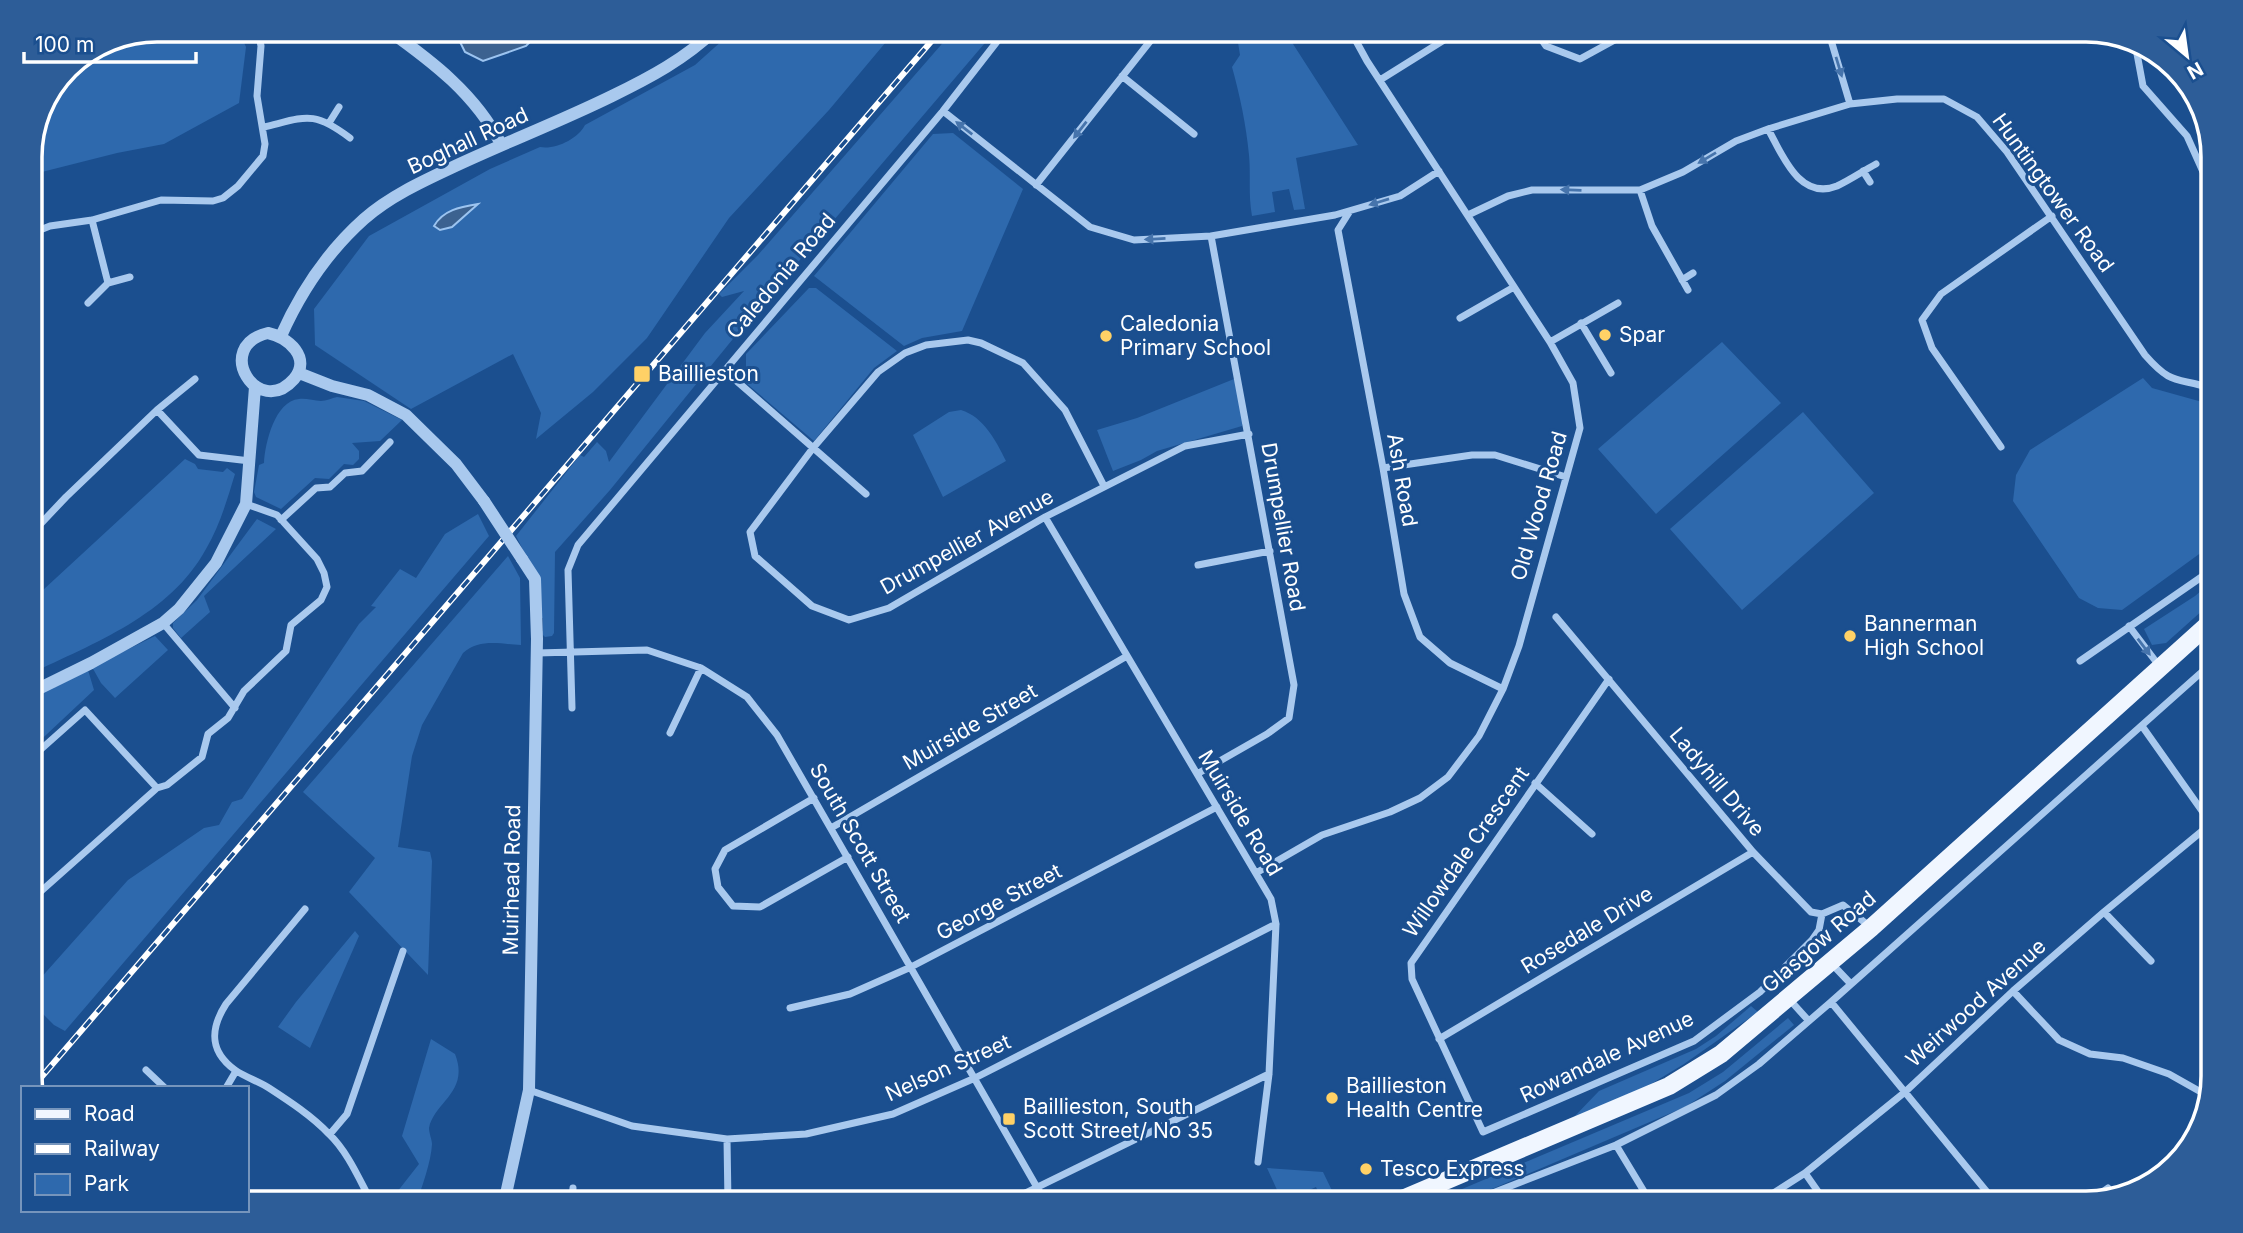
<svg xmlns="http://www.w3.org/2000/svg" width="2243" height="1233" viewBox="0 0 2243 1233" font-family="Inter,sans-serif">
  <rect width="100%" height="100%" fill="#1b4f8f"/>
  <path fill="#2e69ad" d="M 157,30 L 167,30 L 178,34 L 196,30 L 238,30 L 246,47 L 239,103 L 164,144 L 117,153 L 30,175 L 30,149 L 67,67 L 109,39 Z
    M 734,30 L 896,30 L 829,110 L 729,218 L 647,338 L 593,392 L 536,439 L 541,413 L 513,354 L 411,409 L 315,345 L 314,309 L 369,236 L 490,169 L 540,147 C 555,150 578,139 585,125 L 695,65 Z
    M 954,30 L 996,30 L 741,329 L 610,490 L 555,552 L 554,633 L 552,636 L 545,637 L 540,632 L 543,631 L 543,618 L 539,618 L 540,583 L 516,536 L 580,455 L 584,457 L 597,442 L 606,451 L 609,462 L 705,333 L 744,291 L 722,297 L 719,294 L 758,255 Z
    M 1236,30 L 1284,30 L 1358,145 L 1296,158 L 1305,209 L 1294,210 L 1289,189 L 1272,192 L 1275,212 L 1252,216 C 1248,193 1251,177 1249,155 C 1246,124 1240,96 1232,67 L 1240,55 Z
    M 953,133 L 1023,189 L 962,331 L 922,338 L 904,346 L 814,276 L 933,134 Z
    M 809,288 L 816,288 L 897,351 L 874,368 L 814,441 L 746,383 L 746,354 Z
    M 1722,342 L 1781,403 L 1656,514 L 1598,449 Z
    M 2143,378 L 2152,388 L 2213,405 L 2213,544 L 2122,610 L 2098,608 L 2079,598 L 2013,501 L 2016,475 L 2030,450 Z
    M 1234,379 L 1243,401 L 1242,426 L 1157,451 L 1141,460 L 1113,471 L 1097,430 L 1137,418 Z
    M 337,397 L 364,401 L 402,420 L 380,441 L 352,443 L 359,451 L 359,459 L 353,465 L 344,464 L 329,479 L 315,478 L 281,509 L 256,497 L 254,492 L 259,465 L 264,463 C 265,443 275,401 299,399 C 306,398 314,401 321,401 C 326,401 332,398 337,397 Z
    M 961,410 C 984,417 996,441 1006,461 L 943,497 L 913,435 L 949,412 Z
    M 1803,412 L 1874,493 L 1742,610 L 1670,529 Z
    M 185,459 L 195,464 L 198,469 L 223,472 L 227,468 L 235,474 C 227,500 220,525 206,549 C 170,615 94,643 30,674 L 30,602 Z
    M 478,514 L 489,536 L 65,1031 L 54,1025 L 30,1001 L 30,990 L 128,880 L 204,828 L 219,825 L 232,802 L 242,799 L 359,624 L 376,607 L 371,606 L 400,569 L 416,578 L 445,534 Z
    M 257,519 L 276,529 L 204,596 L 210,612 L 181,638 L 173,628 L 173,623 L 197,600 Z
    M 508,556 L 520,578 L 521,645 C 500,644 480,638 463,653 L 422,725 L 412,756 L 398,847 L 430,852 L 432,861 L 428,975 L 349,892 L 375,858 L 303,792 Z
    M 2213,581 L 2213,601 L 2166,643 L 2152,645 L 2144,629 L 2195,596 Z
    M 155,636 L 168,650 L 115,698 L 101,683 L 92,667 Z
    M 88,670 L 94,690 L 30,750 L 30,699 Z
    M 355,931 L 359,936 L 310,1048 L 278,1027 L 296,1002 Z
    M 1751,1006 L 1758,1012 L 1684,1064 L 1646,1087 L 1574,1117 L 1599,1091 L 1696,1049 L 1716,1036 Z
    M 1788,1018 L 1794,1025 L 1725,1081 L 1685,1107 L 1459,1203 L 1429,1203 L 1689,1093 L 1723,1072 Z
    M 431,1039 L 455,1054 C 470,1092 434,1102 429,1128 C 429,1133 432,1140 432,1144 C 431,1163 422,1185 417,1203 L 391,1203 L 390,1201 L 419,1164 L 402,1136 Z
    M 1267,1168 L 1323,1172 L 1338,1203 L 1323,1203 L 1316,1187 L 1303,1193 L 1308,1203 L 1283,1203 Z"/>
  <path fill="#3c6290" stroke="#9cc4f0" stroke-width="2" d="M 463,30 L 532,30 L 534,38 L 526,46 L 483,61 L 465,52 L 460,42 Z
    M 478,204 L 452,227 L 440,230 L 434,226 C 443,210 460,207 478,204 Z"/>
  <g fill="none" stroke-linecap="round" stroke-linejoin="round">
    <path stroke="#a9c9ee" stroke-width="7" d="M 1535,30 L 1546,46 L 1580,59 L 1622,36
      M 1828,30 L 1850,104
      M 2135,43 L 2143,86 L 2187,136 L 2213,194
      M 1122,76 L 1194,134
      M 1380,80 L 1460,30
      M 943,111 L 1090,227 L 1134,240 L 1211,236 L 1335,215 L 1400,196 L 1439,171
      M 329,123 L 339,107
      M 264,127 C 306,117 313,110 350,138
      M 1768,129 C 1782,154 1799,201 1837,186 C 1850,180 1863,171 1876,164
      M 1863,171 L 1870,182
      M 1036,185 L 1159,30
      M 1640,190 L 1652,226 L 1688,290
      M 1350,211 L 1338,230 L 1383,468 L 1404,594 L 1420,637 L 1450,663 L 1503,689
      M 1468,215 L 1508,196 L 1532,190 L 1640,190 L 1683,172 L 1736,141 L 1768,129 L 1850,104 L 1897,99 L 1944,99 L 1977,117 L 2007,152 L 2145,355 C 2174,388 2177,376 2213,389
      M 92,220 L 108,283
      M 30,234 L 50,226 L 92,220 L 161,200 L 213,201 L 223,198 L 238,186 L 263,156 L 265,144 L 257,96 L 261,46 L 258,30
      M 1682,280 L 1693,273
      M 88,303 L 108,283 L 130,277
      M 1460,318 L 1514,287
      M 1581,323 L 1611,373
      M 30,337 L 37,337
      M 1550,342 L 1618,303
      M 724,370 L 866,494
      M 157,410 L 195,379
      M 2001,447 L 1932,348 L 1922,320 L 1941,294 L 2052,216
      M 1383,468 L 1472,455 L 1495,455 L 1566,477
      M 1104,486 L 1065,410 L 1023,363 L 981,343 L 968,340 L 926,345 L 905,353 L 878,372 L 813,448 L 750,532 L 755,556 L 812,606 L 849,620 L 889,608 L 1045,517 L 1185,446 L 1249,434
      M 1045,517 L 1271,899 L 1276,924 L 1269,1074 L 1258,1162
      M 281,520 L 316,488 L 330,487 L 345,473 L 362,471 L 390,442
      M 30,535 L 66,497 L 157,410 L 199,455 L 250,461
      M 1198,565 L 1270,551
      M 1556,617 L 1753,852 L 1811,912 L 1822,914 L 1843,905 L 1869,926
      M 163,623 L 235,708
      M 2129,626 L 2160,667
      M 537,653 L 647,650 L 701,668 L 747,697 L 777,735 L 1046,1203
      M 2080,661 L 2213,569
      M 1609,679 L 1411,963 L 1412,979 L 1483,1132 L 1694,1041 L 1760,992 L 1812,940 L 1819,930 L 1822,914
      M 572,708 L 568,570 L 578,545 L 943,111 L 1006,30
      M 2142,726 L 2212,825
      M 670,733 L 701,668
      M 30,759 L 85,710 L 157,788
      M 1197,774 L 1267,734 L 1289,718 L 1294,685 L 1211,236
      M 1535,783 L 1592,834
      M 814,798 L 725,850 L 715,869 L 718,887 L 733,906 L 760,907 L 848,857
      M 831,828 L 1127,656
      M 1256,873 L 1322,835 L 1390,812 L 1420,798 L 1448,777 L 1479,736 L 1503,689 L 1519,646 L 1580,428 L 1573,383 L 1550,342 L 1367,61 L 1350,30
      M 30,901 L 157,788 L 167,785 L 202,757 L 208,734 L 228,718 L 244,691 L 286,651 L 291,625 L 321,600 L 327,587 L 324,573 L 317,559 L 277,515 L 246,504
      M 305,909 L 226,1004 C 210,1029 209,1051 235,1070 C 245,1077 258,1081 269,1088 C 289,1101 312,1116 329,1134 C 348,1152 360,1181 372,1203
      M 2104,912 L 2151,961
      M 1831,963 L 1850,983
      M 2013,991 L 2059,1040 L 2090,1054 L 2123,1058 L 2169,1074 L 2208,1096
      M 1789,999 L 1808,1020
      M 1831,1002 L 1996,1203
      M 790,1008 L 850,994 L 911,967 L 1217,807
      M 1439,1039 L 1753,852
      M 146,1070 L 165,1088
      M 226,1088 L 236,1071
      M 529,1090 L 632,1126 L 727,1139 L 806,1134 L 893,1114 L 975,1078 L 1276,924
      M 330,1134 L 347,1114 L 403,951
      M 727,1139 L 728,1203
      M 1616,1145 L 1651,1203
      M 1805,1173 L 1826,1203
      M 572,1203 L 573,1188
      M 1005,1203 L 1269,1074
      M 1239,1203 L 1240,1200
      M 1467,1203 L 1616,1145 L 1716,1095 L 1759,1064 L 1831,1002 L 2213,662
      M 1758,1203 L 1805,1173 L 1905,1092 L 2013,991 L 2104,912 L 2213,822
      M 2087,1203 L 2108,1188"/>
    <path stroke="#a9c9ee" stroke-width="12" d="M 388,30 C 433,62 475,94 501,144
      M 268,333 C 288,337 312,358 294,379 C 258,420 212,346 268,333 Z
      M 281,336 C 301,291 327,252 364,219 C 389,197 421,182 451,168 C 504,143 559,122 612,96 C 649,78 685,59 715,30
      M 299,373 L 332,386 L 368,395 L 406,415 L 456,464 L 484,501
      M 30,693 L 91,663 L 163,623 L 179,609 L 216,563 L 246,504 L 255,387
      M 504,1203 L 529,1090 L 537,639 L 535,579 L 522,559"/>
    <path stroke="#f0f6ff" stroke-width="18" d="M 1393,1203 L 1669,1086 L 1721,1054 L 1871,928 L 2213,620"/>
    <defs>
      <path id="rail" d="M 32,1088 L 941,30"/>
    </defs>
    <use href="#rail" stroke="#fff" stroke-width="6"/>
    <use href="#rail" stroke="#1b4f8f" stroke-width="3.5" stroke-dasharray="10" stroke-linecap="butt"/>
    <path stroke="#a9c9ee" stroke-width="12" d="M 484,501 L 522,559"/>
  </g>
  <defs><path id="oneway-solid" d="M-6-.8H1V-3.2L6.5 0L1 3.2V.8H-6Z" transform="scale(1.75)"/></defs>
  <g fill="#4674ac">
    <use href="#oneway-solid" transform="translate(1839 67) rotate(73)"/>
    <use href="#oneway-solid" transform="translate(964 128) rotate(-142)"/>
    <use href="#oneway-solid" transform="translate(1080 130) rotate(128)"/>
    <use href="#oneway-solid" transform="translate(1707 158) rotate(149)"/>
    <use href="#oneway-solid" transform="translate(1571 190) rotate(-178)"/>
    <use href="#oneway-solid" transform="translate(1379 202) rotate(163)"/>
    <use href="#oneway-solid" transform="translate(1155 239) rotate(177)"/>
    <use href="#oneway-solid" transform="translate(2144 647) rotate(53)"/>
  </g>
  <g fill="#ffd166" stroke="#1b4f8f" stroke-width="2.5">
    <circle cx="1605" cy="335" r="7"/>
    <circle cx="1106" cy="336" r="7"/>
    <rect x="633" y="365" width="18" height="18" rx="3.5"/>
    <circle cx="1850" cy="636" r="7"/>
    <circle cx="1332" cy="1098" r="7"/>
    <rect x="1002" y="1112" width="14" height="14" rx="3.5"/>
    <circle cx="1366" cy="1169" r="7"/>
  </g>
  <g text-anchor="middle" stroke-width="6" stroke-linejoin="round" paint-order="stroke">
    <g font-size="21" fill="#fff" stroke="#1b4f8f">
      <text transform="translate(468 141) rotate(-25)" y="7">Boghall Road</text>
      <text transform="translate(2053 193) rotate(54)" y="7">Huntingtower Road</text>
      <text transform="translate(781 276) rotate(-50)" y="7">Caledonia Road</text>
      <text transform="translate(1402 480) rotate(80)" y="7">Ash Road</text>
      <text transform="translate(1539 506) rotate(-74)" y="7">Old Wood Road</text>
      <text transform="translate(1283 527) rotate(80)" y="7">Drumpellier Road</text>
      <text transform="translate(967 542) rotate(-29)" y="7">Drumpellier Avenue</text>
      <text transform="translate(970 727) rotate(-30)" y="7">Muirside Street</text>
      <text transform="translate(1717 782) rotate(50)" y="7">Ladyhill Drive</text>
      <text transform="translate(1240 813) rotate(59)" y="7">Muirside Road</text>
      <text transform="translate(860 843) rotate(60)" y="7">South Scott Street</text>
      <text transform="translate(1466 852) rotate(-55)" y="7">Willowdale Crescent</text>
      <text transform="translate(512 880) rotate(-89)" y="7">Muirhead Road</text>
      <text transform="translate(999 902) rotate(-28)" y="7">George Street</text>
      <text transform="translate(1587 930) rotate(-31)" y="7">Rosedale Drive</text>
      <text transform="translate(1819 942) rotate(-41)" y="7">Glasgow Road</text>
      <text transform="translate(1976 1003) rotate(-42)" y="7">Weirwood Avenue</text>
      <text transform="translate(1607 1057) rotate(-25)" y="7">Rowandale Avenue</text>
      <text transform="translate(948 1068) rotate(-24)" y="7">Nelson Street</text>
    </g>
    <g font-size="21" fill="#fff" stroke="#1b4f8f" text-anchor="start">
      <text x="1120" y="331">Caledonia<tspan x="1120" dy="24">Primary School</tspan></text>
      <text x="1619" y="342">Spar</text>
      <text x="658" y="381">Baillieston</text>
      <text x="1864" y="631">Bannerman<tspan x="1864" dy="24">High School</tspan></text>
      <text x="1346" y="1093">Baillieston<tspan x="1346" dy="24">Health Centre</tspan></text>
      <text x="1023" y="1114">Baillieston, South<tspan x="1023" dy="24">Scott Street/ No 35</tspan></text>
      <text x="1380" y="1176">Tesco Express</text>
    </g>
  </g>
  <path d="M0 0H2243V1233H0ZM157 42H2086A115 115 0 0 1 2201 157V1076A115 115 0 0 1 2086 1191H157A115 115 0 0 1 42 1076V157A115 115 0 0 1 157 42Z" fill="#2d5d98" fill-rule="evenodd"/>
  <path fill="none" stroke="#fff" stroke-width="3.5" d="M157 42H2086A115 115 0 0 1 2201 157V1076A115 115 0 0 1 2086 1191H157A115 115 0 0 1 42 1076V157A115 115 0 0 1 157 42Z"/>
  <rect x="21" y="1086" width="228" height="126" fill="#1b4f8f" stroke="#7695bc" stroke-width="2"/>
  <rect x="35" y="1109" width="35" height="10" fill="#f0f6ff" stroke="#7695bc" stroke-width="2"/>
  <text x="84" y="1121" font-size="21" fill="#ffffff">Road</text>
  <rect x="35" y="1144" width="35" height="10" fill="#ffffff" stroke="#7695bc" stroke-width="2"/>
  <text x="84" y="1156" font-size="21" fill="#ffffff">Railway</text>
  <rect x="35" y="1174" width="35" height="21" fill="#2e69ad" stroke="#7695bc" stroke-width="2"/>
  <text x="84" y="1191" font-size="21" fill="#ffffff">Park</text>
  <g transform="translate(2187 56) rotate(151)" stroke="#1b4f8f" stroke-width="5" paint-order="stroke">
  <path d="M0-5L12 26L0 18L-12 26Z" fill="#ffffff"/>
  <text y="-10" font-size="19" font-weight="bold" text-anchor="middle" fill="#ffffff">N</text>
  </g>
  <path d="M24 52v10h172v-10" fill="none" stroke="#ffffff" stroke-width="3.5"/>
  <text x="35" y="52" font-size="21" fill="#ffffff" stroke="#1b4f8f" stroke-width="5" paint-order="stroke">100 m</text>
</svg>
